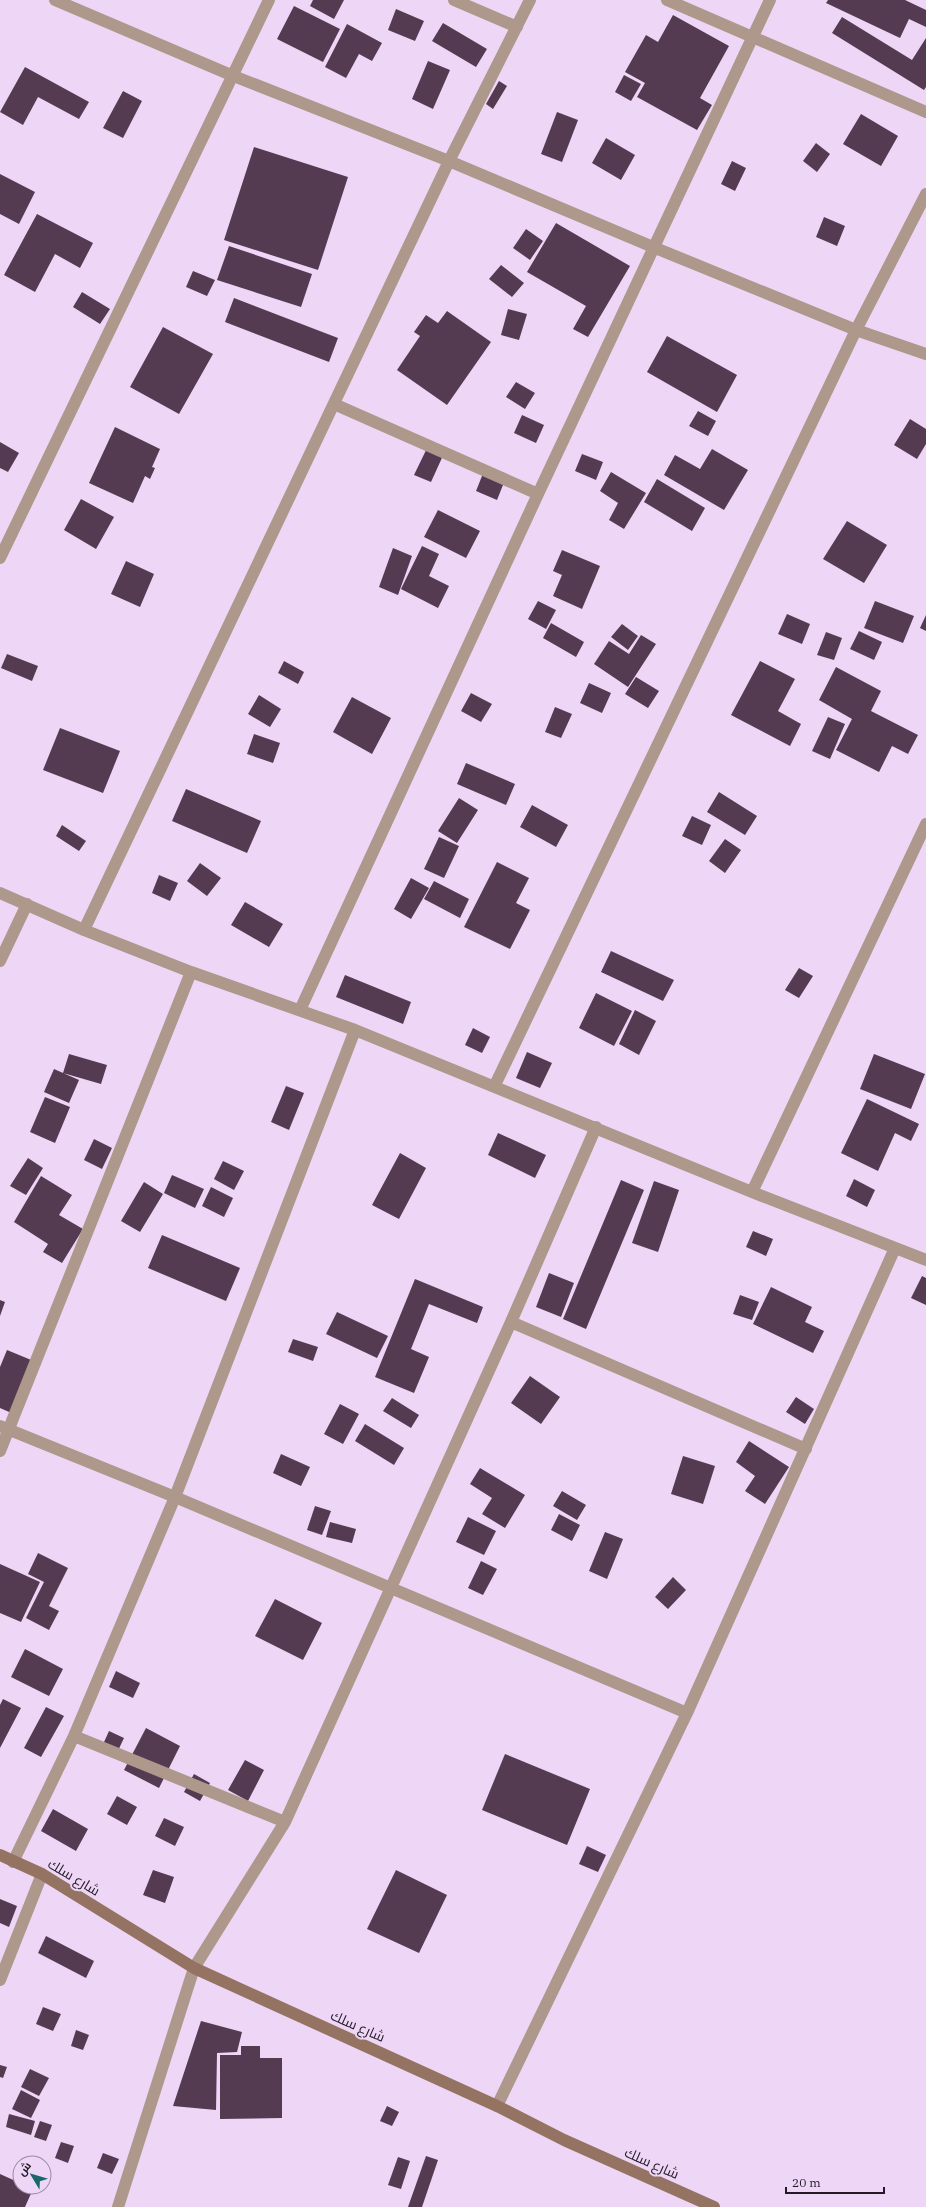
<svg xmlns="http://www.w3.org/2000/svg" width="926" height="2207" viewBox="0 0 926 2207" font-family="'IBM Plex Serif',Cairo,serif">
  <rect width="100%" height="100%" fill="#eed6f6"/>
  <path fill="#553b52" d="M 313,0 L 344,0 L 334,19 L 310,6 Z
    M 828,0 L 905,0 L 926,10 L 926,27 L 909,19 L 900,38 L 826,3 Z
    M 294,6 L 340,29 L 323,62 L 277,39 Z
    M 396,9 L 424,21 L 415,41 L 388,30 Z
    M 673,15 L 729,46 L 700,98 L 712,105 L 697,130 L 637,97 L 645,83 L 625,72 L 646,35 L 658,42 Z
    M 842,17 L 912,60 L 926,38 L 926,87 L 924,90 L 832,33 Z
    M 443,23 L 487,49 L 476,67 L 432,41 Z
    M 347,24 L 382,43 L 372,61 L 359,54 L 346,78 L 325,67 Z
    M 428,61 L 450,70 L 433,109 L 412,99 Z
    M 25,67 L 89,102 L 79,119 L 38,97 L 23,125 L 0,112 Z
    M 624,75 L 641,84 L 631,101 L 615,92 Z
    M 499,81 L 507,86 L 493,109 L 486,104 Z
    M 123,91 L 142,101 L 123,138 L 103,128 Z
    M 557,112 L 578,120 L 562,162 L 541,154 Z
    M 861,114 L 898,136 L 881,166 L 843,144 Z
    M 606,138 L 635,155 L 621,180 L 592,163 Z
    M 816,143 L 830,154 L 817,172 L 803,161 Z
    M 254,147 L 348,177 L 318,270 L 224,240 Z
    M 732,161 L 746,168 L 735,191 L 721,184 Z
    M 0,174 L 35,192 L 19,224 L 0,214 Z
    M 37,214 L 93,243 L 80,268 L 55,254 L 35,292 L 4,275 Z
    M 824,217 L 845,226 L 837,246 L 816,237 Z
    M 556,223 L 630,266 L 588,337 L 573,329 L 586,306 L 527,272 Z
    M 526,229 L 543,241 L 530,260 L 513,248 Z
    M 229,246 L 312,274 L 301,307 L 217,280 Z
    M 501,265 L 524,283 L 512,297 L 489,279 Z
    M 193,271 L 215,280 L 207,296 L 186,287 Z
    M 82,292 L 110,309 L 100,324 L 73,307 Z
    M 234,298 L 338,338 L 329,362 L 225,322 Z
    M 508,309 L 527,314 L 519,340 L 501,335 Z
    M 447,311 L 491,342 L 447,405 L 397,370 L 420,336 L 414,332 L 426,315 L 438,323 Z
    M 163,327 L 213,354 L 179,414 L 130,387 Z
    M 667,336 L 737,375 L 717,412 L 647,372 Z
    M 516,382 L 535,393 L 525,409 L 506,397 Z
    M 698,411 L 716,421 L 708,436 L 689,426 Z
    M 522,415 L 544,425 L 536,443 L 514,433 Z
    M 910,419 L 926,429 L 926,444 L 917,459 L 894,445 Z
    M 115,427 L 160,449 L 152,467 L 155,468 L 150,479 L 145,476 L 133,503 L 89,483 Z
    M 0,442 L 19,453 L 8,472 L 0,468 Z
    M 430,442 L 446,449 L 431,482 L 414,475 Z
    M 712,449 L 748,470 L 724,510 L 664,475 L 675,455 L 700,469 Z
    M 582,454 L 603,462 L 596,480 L 575,471 Z
    M 484,471 L 505,480 L 497,500 L 476,491 Z
    M 611,472 L 646,493 L 624,529 L 609,520 L 618,503 L 600,491 Z
    M 657,479 L 705,508 L 692,531 L 644,502 Z
    M 81,499 L 114,517 L 96,549 L 64,530 Z
    M 438,510 L 480,531 L 466,558 L 424,537 Z
    M 847,521 L 887,545 L 864,583 L 823,559 Z
    M 422,546 L 439,554 L 429,576 L 449,586 L 438,608 L 401,589 Z
    M 393,548 L 412,556 L 398,595 L 379,587 Z
    M 562,550 L 600,566 L 582,609 L 553,596 L 562,575 L 553,571 Z
    M 126,561 L 154,574 L 140,607 L 111,594 Z
    M 538,601 L 556,610 L 546,629 L 528,619 Z
    M 875,601 L 914,616 L 903,643 L 864,628 Z
    M 787,614 L 810,624 L 802,644 L 778,634 Z
    M 926,615 L 926,631 L 920,628 Z
    M 551,623 L 584,642 L 576,657 L 543,638 Z
    M 622,624 L 638,636 L 628,650 L 611,637 Z
    M 859,631 L 882,642 L 874,660 L 850,649 Z
    M 826,632 L 842,638 L 834,660 L 817,655 Z
    M 641,635 L 656,644 L 628,687 L 594,664 L 609,641 L 629,654 Z
    M 7,654 L 38,666 L 32,681 L 1,668 Z
    M 284,661 L 304,672 L 298,684 L 278,673 Z
    M 760,661 L 795,679 L 778,711 L 801,724 L 790,746 L 731,715 Z
    M 836,667 L 881,691 L 871,711 L 918,735 L 908,754 L 892,746 L 879,772 L 836,750 L 852,719 L 819,700 Z
    M 636,677 L 659,691 L 648,708 L 625,694 Z
    M 589,683 L 611,693 L 602,713 L 580,703 Z
    M 471,693 L 492,704 L 481,722 L 461,711 Z
    M 259,695 L 281,709 L 270,727 L 248,714 Z
    M 352,697 L 391,718 L 372,754 L 333,732 Z
    M 555,707 L 572,714 L 561,738 L 545,732 Z
    M 828,717 L 845,724 L 830,759 L 812,751 Z
    M 60,728 L 120,751 L 103,793 L 43,770 Z
    M 254,734 L 280,743 L 273,763 L 247,754 Z
    M 466,763 L 515,784 L 506,805 L 457,784 Z
    M 186,789 L 261,821 L 247,853 L 172,821 Z
    M 719,792 L 757,816 L 745,835 L 707,812 Z
    M 459,798 L 478,810 L 457,843 L 438,831 Z
    M 532,805 L 568,825 L 556,847 L 520,827 Z
    M 692,816 L 711,825 L 702,845 L 682,836 Z
    M 62,825 L 86,841 L 79,851 L 56,836 Z
    M 439,837 L 459,846 L 444,878 L 424,869 Z
    M 725,839 L 741,850 L 725,873 L 709,861 Z
    M 497,862 L 529,878 L 516,903 L 530,910 L 510,949 L 464,927 Z
    M 200,863 L 221,878 L 207,896 L 187,881 Z
    M 159,875 L 178,883 L 170,901 L 152,893 Z
    M 411,878 L 429,888 L 411,919 L 394,909 Z
    M 434,881 L 469,899 L 460,918 L 424,899 Z
    M 245,902 L 283,924 L 269,947 L 231,925 Z
    M 611,951 L 674,980 L 663,1001 L 601,972 Z
    M 799,968 L 813,976 L 799,998 L 785,990 Z
    M 345,975 L 411,1002 L 403,1024 L 336,997 Z
    M 596,993 L 632,1011 L 614,1046 L 579,1028 Z
    M 635,1010 L 656,1021 L 639,1055 L 619,1044 Z
    M 473,1028 L 490,1037 L 482,1053 L 465,1045 Z
    M 527,1052 L 552,1063 L 540,1088 L 516,1078 Z
    M 69,1054 L 107,1065 L 101,1084 L 63,1073 Z
    M 874,1054 L 925,1074 L 911,1109 L 860,1089 Z
    M 54,1069 L 79,1080 L 69,1103 L 44,1092 Z
    M 286,1086 L 304,1093 L 289,1130 L 271,1122 Z
    M 45,1097 L 70,1107 L 55,1143 L 30,1132 Z
    M 867,1099 L 919,1124 L 911,1141 L 895,1133 L 878,1171 L 841,1153 Z
    M 498,1133 L 546,1155 L 535,1178 L 488,1155 Z
    M 94,1139 L 112,1148 L 102,1169 L 84,1160 Z
    M 400,1153 L 426,1168 L 399,1219 L 372,1205 Z
    M 28,1158 L 43,1168 L 26,1195 L 10,1186 Z
    M 223,1161 L 244,1171 L 234,1190 L 214,1179 Z
    M 172,1175 L 204,1189 L 195,1208 L 164,1193 Z
    M 41,1176 L 72,1195 L 59,1215 L 83,1229 L 62,1263 L 43,1252 L 48,1244 L 14,1222 Z
    M 854,1179 L 875,1190 L 867,1207 L 846,1196 Z
    M 621,1180 L 644,1190 L 586,1329 L 563,1319 Z
    M 654,1181 L 679,1190 L 658,1252 L 632,1243 Z
    M 144,1182 L 163,1194 L 140,1232 L 121,1221 Z
    M 211,1187 L 233,1198 L 224,1217 L 202,1206 Z
    M 753,1231 L 773,1239 L 766,1256 L 746,1247 Z
    M 162,1235 L 240,1268 L 226,1301 L 148,1268 Z
    M 549,1273 L 574,1283 L 561,1317 L 536,1307 Z
    M 922,1276 L 926,1278 L 926,1305 L 911,1298 Z
    M 415,1279 L 483,1307 L 477,1323 L 429,1304 L 411,1349 L 429,1357 L 414,1393 L 375,1377 Z
    M 771,1287 L 812,1307 L 805,1322 L 824,1331 L 813,1353 L 753,1324 Z
    M 740,1295 L 759,1302 L 752,1320 L 733,1314 Z
    M 0,1300 L 5,1302 L 0,1316 Z
    M 337,1312 L 388,1336 L 377,1358 L 326,1334 Z
    M 293,1339 L 318,1347 L 313,1361 L 288,1352 Z
    M 7,1350 L 36,1362 L 16,1415 L 0,1408 L 0,1367 Z
    M 530,1376 L 560,1397 L 541,1424 L 511,1403 Z
    M 796,1397 L 814,1409 L 805,1424 L 786,1412 Z
    M 392,1398 L 419,1415 L 411,1428 L 383,1411 Z
    M 340,1404 L 359,1414 L 343,1444 L 324,1434 Z
    M 365,1424 L 404,1448 L 394,1465 L 355,1441 Z
    M 749,1441 L 789,1467 L 765,1504 L 745,1491 L 755,1476 L 736,1462 Z
    M 281,1454 L 310,1467 L 301,1486 L 273,1473 Z
    M 683,1456 L 715,1466 L 703,1504 L 671,1494 Z
    M 480,1468 L 525,1495 L 505,1528 L 482,1514 L 492,1498 L 470,1484 Z
    M 562,1491 L 586,1505 L 577,1520 L 553,1506 Z
    M 315,1506 L 331,1511 L 322,1535 L 307,1530 Z
    M 559,1514 L 580,1525 L 572,1541 L 551,1530 Z
    M 468,1517 L 496,1531 L 484,1555 L 456,1542 Z
    M 330,1522 L 356,1529 L 352,1543 L 326,1537 Z
    M 605,1532 L 623,1539 L 607,1579 L 589,1571 Z
    M 38,1553 L 68,1568 L 49,1606 L 59,1611 L 49,1630 L 26,1618 L 44,1582 L 28,1574 Z
    M 481,1561 L 497,1569 L 483,1595 L 468,1588 Z
    M 0,1564 L 40,1582 L 21,1622 L 0,1613 Z
    M 673,1577 L 686,1590 L 668,1609 L 655,1597 Z
    M 275,1599 L 322,1623 L 303,1660 L 255,1636 Z
    M 25,1649 L 63,1669 L 49,1696 L 11,1677 Z
    M 116,1671 L 140,1683 L 133,1698 L 109,1687 Z
    M 3,1699 L 21,1708 L 0,1748 L 0,1705 Z
    M 46,1707 L 64,1716 L 41,1757 L 24,1748 Z
    M 146,1728 L 180,1746 L 159,1788 L 124,1770 Z
    M 109,1731 L 124,1738 L 115,1757 L 100,1751 Z
    M 505,1754 L 590,1789 L 567,1845 L 482,1810 Z
    M 245,1760 L 264,1770 L 248,1801 L 228,1790 Z
    M 194,1774 L 210,1783 L 200,1801 L 184,1792 Z
    M 117,1796 L 137,1807 L 127,1825 L 107,1814 Z
    M 53,1809 L 88,1829 L 76,1851 L 41,1831 Z
    M 164,1818 L 184,1827 L 175,1846 L 155,1836 Z
    M 587,1846 L 606,1855 L 598,1872 L 579,1864 Z
    M 153,1870 L 174,1877 L 165,1903 L 143,1895 Z
    M 396,1870 L 447,1895 L 419,1953 L 367,1929 Z
    M 0,1899 L 17,1906 L 9,1927 L 0,1923 Z
    M 46,1936 L 94,1961 L 86,1978 L 38,1953 Z
    M 43,2007 L 61,2014 L 53,2031 L 36,2024 Z
    M 201,2021 L 242,2032 L 237,2052 L 217,2053 L 216,2110 L 173,2106 Z
    M 76,2030 L 89,2035 L 83,2050 L 71,2046 Z
    M 241,2046 L 260,2046 L 260,2058 L 282,2058 L 282,2118 L 220,2119 L 220,2055 L 241,2055 Z
    M 0,2065 L 7,2067 L 3,2078 L 0,2077 Z
    M 30,2069 L 49,2078 L 39,2096 L 21,2087 Z
    M 21,2090 L 40,2100 L 31,2118 L 12,2109 Z
    M 387,2106 L 399,2112 L 392,2126 L 380,2121 Z
    M 9,2114 L 35,2121 L 31,2135 L 6,2127 Z
    M 40,2121 L 52,2125 L 46,2141 L 34,2137 Z
    M 61,2142 L 74,2146 L 68,2163 L 55,2158 Z
    M 103,2153 L 119,2159 L 112,2174 L 97,2168 Z
    M 426,2156 L 438,2160 L 422,2207 L 408,2207 Z
    M 398,2157 L 410,2161 L 401,2189 L 388,2185 Z
    M 0,2174 L 20,2183 L 20,2187 L 33,2189 L 25,2207 L 0,2207 Z"/>
  <g fill="none" stroke-linecap="round" stroke-linejoin="round">
    <path stroke="#ae978b" stroke-width="12" d="M 55,0 L 231,75 L 449,161 L 653,247 L 856,330 L 926,354
      M 454,0 L 517,27
      M 667,0 L 926,112
      M 334,404 L 538,494
      M 0,558 L 269,0
      M 0,893 L 84,930 L 191,972 L 355,1030 L 752,1192 L 926,1260
      M 84,930 L 449,161 L 530,0
      M 0,961 L 27,904
      M 300,1010 L 538,494 L 770,0
      M 495,1085 L 856,330 L 926,194
      M 752,1192 L 926,824
      M 511,1322 L 806,1449
      M 0,1426 L 175,1497 L 687,1713
      M 0,1451 L 191,972
      M 74,1736 L 285,1822
      M 13,1862 L 74,1736 L 175,1497 L 355,1030
      M 0,1980 L 42,1874
      M 497,2106 L 687,1713 L 895,1248
      M 118,2207 L 194,1968 L 285,1822 L 511,1322 L 596,1127"/>
    <path stroke="#957362" stroke-width="12" d="M 0,1855 L 42,1874 L 194,1968 L 497,2106 L 564,2140 L 714,2207"/>
  </g>
  <g text-anchor="middle" stroke-width="4" stroke-linejoin="round" paint-order="stroke">
    <g font-size="14" fill="#221925" stroke="#eed6f6">
      <text transform="translate(74 1877) rotate(31)" y="5">شارع سلك</text>
      <text transform="translate(358 2026) rotate(24)" y="5">شارع سلك</text>
      <text transform="translate(652 2163) rotate(24)" y="5">شارع سلك</text>
    </g>
  </g>
  <g transform="translate(32 2175) rotate(308)"><circle r="19" fill="#eed6f6" stroke="#9c8aa2"/>
  <path d="M0-3L7 15L0 10L-7 15Z" fill="#196769"/>
  <text y="-6" font-size="11" font-weight="bold" text-anchor="middle" fill="#221925">ش</text>
  </g>
  <path d="M786 2187v6h98v-6" fill="none" stroke="#221925" stroke-width="2"/>
  <text x="792" y="2187" font-size="12" fill="#221925" stroke="#eed6f6" stroke-width="3" paint-order="stroke">20 m</text>
</svg>
